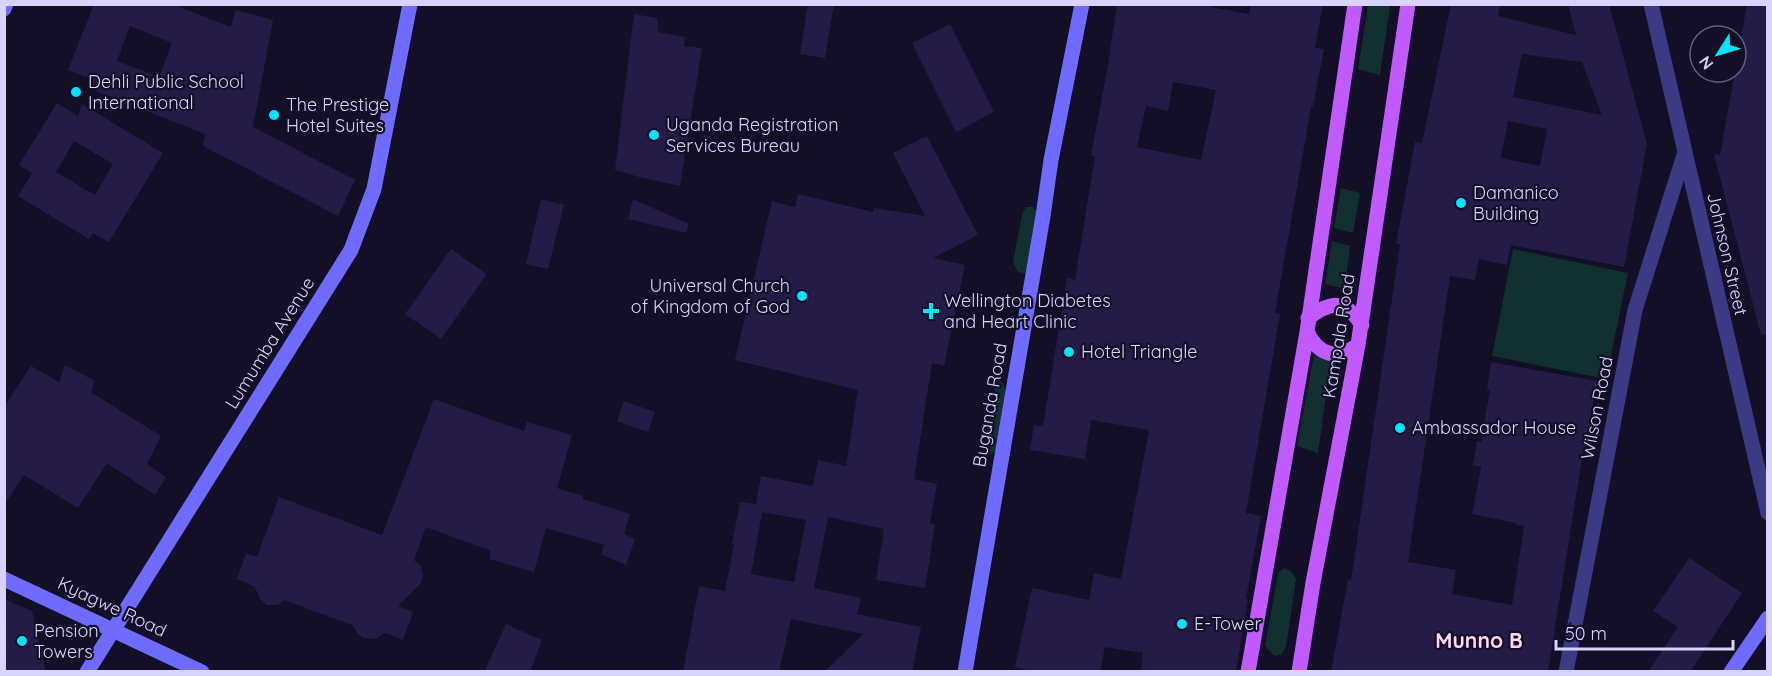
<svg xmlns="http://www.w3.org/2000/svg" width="1772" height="676" viewBox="0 0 1772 676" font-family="Quicksand,sans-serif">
  <rect width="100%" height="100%" fill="#130f26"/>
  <path fill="#12302f" d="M 1368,5 L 1390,6 L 1380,75 L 1358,69 Z
    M 1341,188 L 1360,193 L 1353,233 L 1334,228 Z
    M 1026,207 L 1033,207 L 1038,212 L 1030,267 L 1025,273 L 1018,272 L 1013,262 L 1022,215 Z
    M 1332,241 L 1350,246 L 1345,289 L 1325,284 Z
    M 1513,249 L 1628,273 L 1606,379 L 1492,356 Z
    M 1314,355 L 1331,360 L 1318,453 L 1297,446 Z
    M 1000,381 L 1003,383 L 1006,391 L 997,451 L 989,455 L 986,450 L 986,442 L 996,384 Z
    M 1284,568 L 1291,571 L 1296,579 L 1286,647 L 1282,654 L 1275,656 L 1265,646 L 1278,573 Z"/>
  <path fill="#241b47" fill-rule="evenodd" d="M 94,4 L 172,4 L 231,27 L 235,10 L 273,20 L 253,127 L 355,180 L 338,216 L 203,146 L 205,134 L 88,88 L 91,79 L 68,70 ZM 130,26 L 172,43 L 159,77 L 117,61 Z
    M 808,4 L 834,4 L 825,58 L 800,54 Z
    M 1117,4 L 1211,4 L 1210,7 L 1249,14 L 1251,4 L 1323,4 L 1315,48 L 1324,49 L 1313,107 L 1311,107 L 1275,313 L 1280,314 L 1246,513 L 1261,516 L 1246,599 L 1248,599 L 1236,672 L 1141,672 L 1143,653 L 1105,647 L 1100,672 L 1037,672 L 1015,667 L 1032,588 L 1089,600 L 1094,573 L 1121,579 L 1149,430 L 1091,420 L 1085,459 L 1030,450 L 1034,425 L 1043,426 L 1067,278 L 1075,280 L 1095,156 L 1091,155 L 1107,71 ZM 1173,82 L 1216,90 L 1201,160 L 1137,147 L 1146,106 L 1168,111 Z
    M 1451,4 L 1500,4 L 1498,16 L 1576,35 L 1568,4 L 1609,4 L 1647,144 L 1624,267 L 1511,245 L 1507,265 L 1479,259 L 1475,280 L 1450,276 L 1408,562 L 1456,570 L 1452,594 L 1512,605 L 1524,526 L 1515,524 L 1516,523 L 1472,514 L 1481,467 L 1473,465 L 1477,441 L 1481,442 L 1490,390 L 1487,389 L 1491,362 L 1597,381 L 1579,477 L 1548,672 L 1331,672 L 1348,580 L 1351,581 L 1400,244 L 1396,244 L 1415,142 L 1422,143 ZM 1522,54 L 1582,62 L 1602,115 L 1513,97 ZM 1508,121 L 1547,129 L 1540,166 L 1501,158 Z
    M 1747,4 L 1767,4 L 1767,334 L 1761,335 L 1714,154 L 1720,155 Z
    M 634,14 L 657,18 L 658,32 L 685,37 L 684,46 L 702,48 L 680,186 L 639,177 L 615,170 Z
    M 950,24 L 994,112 L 956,132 L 912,43 Z
    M 57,103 L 78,116 L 82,104 L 163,153 L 109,242 L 93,233 L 89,239 L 18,196 L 32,173 L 19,165 ZM 74,141 L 113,164 L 95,195 L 56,172 Z
    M 927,136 L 978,235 L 933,258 L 965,265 L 944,366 L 932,363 L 914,479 L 937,484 L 930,523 L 935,524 L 925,588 L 876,580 L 884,529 L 828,517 L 814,588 L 861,598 L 857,614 L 921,627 L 912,672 L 824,672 L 863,634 L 791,619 L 779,672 L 683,672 L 699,586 L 725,591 L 734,544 L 732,544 L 740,502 L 756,504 L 761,476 L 813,486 L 818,460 L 846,466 L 858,390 L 735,360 L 772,201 L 795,207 L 798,194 L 873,212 L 874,208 L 925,216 L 893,153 ZM 762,512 L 806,520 L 794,582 L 751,574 Z
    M 541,199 L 564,205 L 548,269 L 526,264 Z
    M 633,199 L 689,224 L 686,233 L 628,219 Z
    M 451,249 L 487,274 L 441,339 L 405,314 Z
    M 65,365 L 95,381 L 91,392 L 161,436 L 147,464 L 166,477 L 155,495 L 107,463 L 78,508 L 24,475 L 4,505 L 4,407 L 31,366 L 59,382 Z
    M 434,399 L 524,431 L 527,422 L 572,435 L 557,488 L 583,496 L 583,499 L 630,514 L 624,534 L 635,539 L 626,565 L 601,554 L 604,545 L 546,528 L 534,572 L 489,559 L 491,551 L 426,527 L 414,560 L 421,566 L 423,577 L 421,583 L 398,606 L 413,612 L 403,640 L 385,633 L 375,639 L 363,638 L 358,634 L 352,625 L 284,600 L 278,605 L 267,605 L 260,599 L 255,587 L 237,579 L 246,553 L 257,557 L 279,497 L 382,535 Z
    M 624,401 L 655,412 L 648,432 L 617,421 Z
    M 1689,558 L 1742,593 L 1690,672 L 1648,672 L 1678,627 L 1653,611 Z
    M 4,599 L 32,611 L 46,672 L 4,672 Z
    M 506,624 L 542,640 L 530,672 L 484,672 Z"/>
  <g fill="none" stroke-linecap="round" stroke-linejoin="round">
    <path stroke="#3d3a85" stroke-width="15" d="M 1651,4 L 1768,513
      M 1566,672 L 1635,310 L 1684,155"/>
    <path stroke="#6f6bff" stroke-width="15" d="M 4,9 L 6,4
      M 4,579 L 202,672
      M 87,672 L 351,250 L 374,189 L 410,4
      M 965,672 L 1043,216 L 1051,160 L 1082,4
      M 1731,672 L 1768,618"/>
    <path stroke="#c25bff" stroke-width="15" d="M 1308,318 C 1331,301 1345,299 1362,325
      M 1307,332 C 1319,356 1337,360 1358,345
      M 1248,672 L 1307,332 L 1355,4
      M 1299,672 L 1313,583 L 1358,345 L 1408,4"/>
  </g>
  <g fill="#00e5ff" stroke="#130f26" stroke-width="2">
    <circle cx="76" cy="92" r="6"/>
    <circle cx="274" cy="115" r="6"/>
    <circle cx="654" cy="135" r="6"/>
    <circle cx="1461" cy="203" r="6"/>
    <circle cx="802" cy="296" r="6"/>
    <path d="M928 302h6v6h6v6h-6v6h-6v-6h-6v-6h6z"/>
    <circle cx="1069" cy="352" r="6"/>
    <circle cx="1400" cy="428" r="6"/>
    <circle cx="1182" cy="624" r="6"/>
    <circle cx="22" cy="641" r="6"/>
  </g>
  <g text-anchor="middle" stroke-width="4.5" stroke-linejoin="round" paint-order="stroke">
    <g font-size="18" fill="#d9d4ff" stroke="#130f26" text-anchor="start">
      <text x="88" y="88">Dehli Public School<tspan x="88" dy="21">International</tspan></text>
      <text x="286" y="111">The Prestige<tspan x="286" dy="21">Hotel Suites</tspan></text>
      <text x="666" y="131">Uganda Registration<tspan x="666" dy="21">Services Bureau</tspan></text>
      <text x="1473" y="199">Damanico<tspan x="1473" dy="21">Building</tspan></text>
      <text x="790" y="292" text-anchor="end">Universal Church<tspan x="790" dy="21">of Kingdom of God</tspan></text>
      <text x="944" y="307">Wellington Diabetes<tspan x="944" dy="21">and Heart Clinic</tspan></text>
      <text x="1081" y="358">Hotel Triangle</text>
      <text x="1412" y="434">Ambassador House</text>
      <text x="1194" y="630">E-Tower</text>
      <text x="34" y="637">Pension<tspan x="34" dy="21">Towers</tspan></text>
    </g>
    <g font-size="18" fill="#d9d4ff" stroke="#130f26">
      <text transform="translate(1727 254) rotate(77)" y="6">Johnson Street</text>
      <text transform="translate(1339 336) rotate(-81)" y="6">Kampala Road</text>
      <text transform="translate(270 343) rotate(-58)" y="6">Lumumba Avenue</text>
      <text transform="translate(990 405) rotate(-80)" y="6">Buganda Road</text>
      <text transform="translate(1597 408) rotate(-79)" y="6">Wilson Road</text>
      <text transform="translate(112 607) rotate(25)" y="6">Kyagwe Road</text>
    </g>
    <g font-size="21" font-weight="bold" fill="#ffd6f0" stroke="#130f26">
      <text x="1479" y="648">Munno B</text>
    </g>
  </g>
  <rect width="1772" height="676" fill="none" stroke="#d9d4ff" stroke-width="12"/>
  <g transform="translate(1718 54) rotate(233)"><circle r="28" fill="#130f26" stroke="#625e7d" stroke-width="1.5"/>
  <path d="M0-4.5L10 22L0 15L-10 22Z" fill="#00e5ff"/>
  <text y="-9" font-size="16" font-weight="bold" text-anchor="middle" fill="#d9d4ff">N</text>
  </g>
  <path d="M1556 640v9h177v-9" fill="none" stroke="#d9d4ff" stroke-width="3"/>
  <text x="1565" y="640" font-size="18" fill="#d9d4ff" stroke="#130f26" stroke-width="4.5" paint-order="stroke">50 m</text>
</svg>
